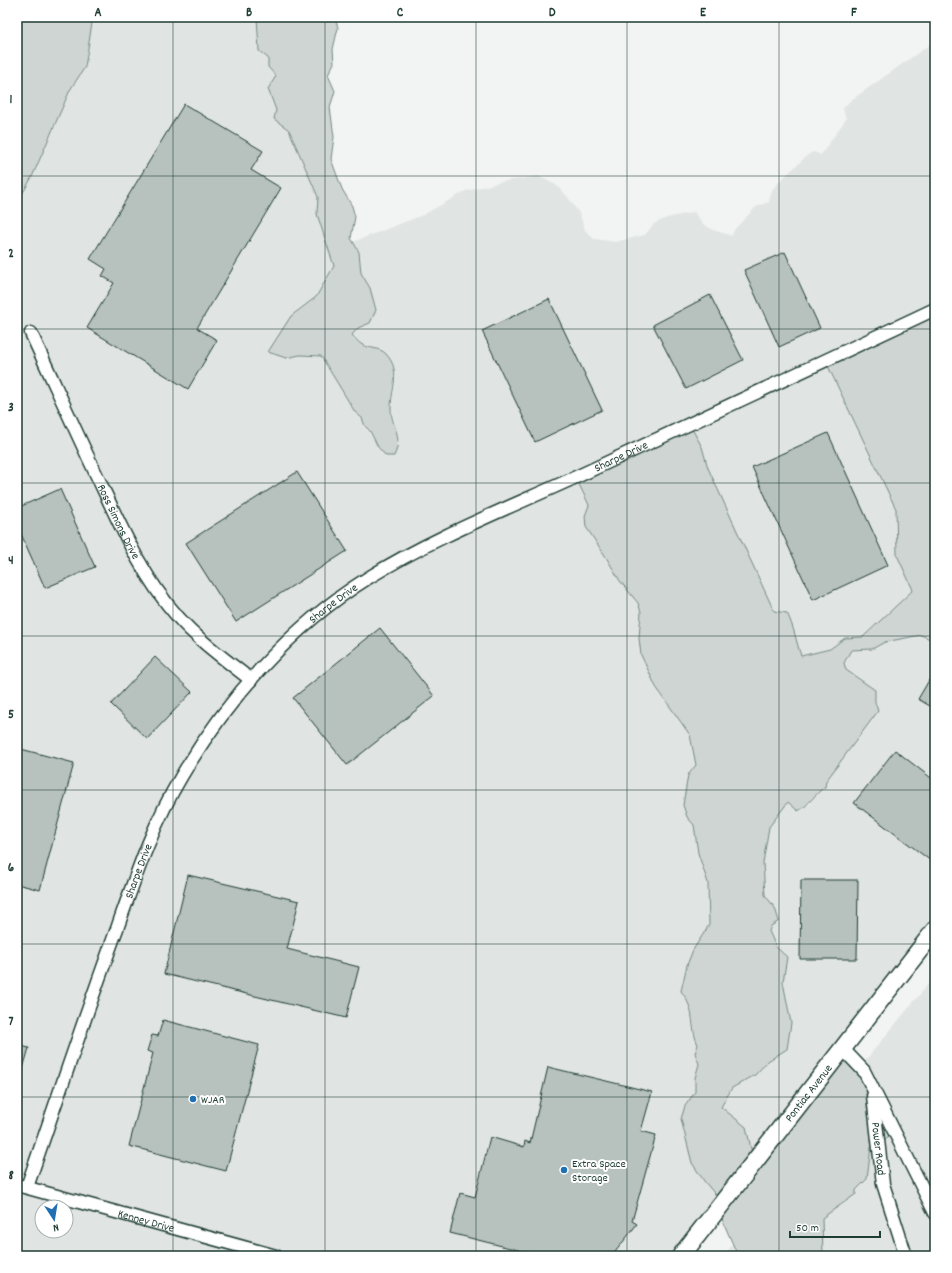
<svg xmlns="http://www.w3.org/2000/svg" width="952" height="1273" viewBox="0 0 952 1273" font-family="Dekko,sans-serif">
  <rect width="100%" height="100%" fill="#f2f3f3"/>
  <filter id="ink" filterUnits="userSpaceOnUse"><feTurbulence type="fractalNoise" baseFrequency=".025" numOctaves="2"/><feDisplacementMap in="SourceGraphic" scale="8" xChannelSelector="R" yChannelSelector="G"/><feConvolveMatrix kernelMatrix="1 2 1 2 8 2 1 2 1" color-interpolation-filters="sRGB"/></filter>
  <g filter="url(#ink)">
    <path fill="#e0e4e3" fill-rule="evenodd" d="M 93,17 L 257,17 L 259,51 L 268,58 L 268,67 L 276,76 L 268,89 L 276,110 L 274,119 L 289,130 L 318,198 L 317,214 L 334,266 L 316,297 L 291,316 L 286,358 L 300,355 L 321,356 L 355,412 L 362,418 L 378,447 L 384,452 L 399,445 L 391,408 L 396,378 L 393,365 L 377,349 L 361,345 L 352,335 L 358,328 L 370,323 L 370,288 L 361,273 L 359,252 L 353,242 L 423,215 L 466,191 L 501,182 L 538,176 L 556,185 L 567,196 L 579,213 L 585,230 L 594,239 L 615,242 L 645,235 L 654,224 L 667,218 L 694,212 L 703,224 L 713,230 L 732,236 L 734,230 L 756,207 L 769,202 L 772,190 L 782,179 L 809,154 L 814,152 L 821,155 L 846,119 L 843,108 L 850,101 L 935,41 L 935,310 L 826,362 L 896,509 L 897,555 L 913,590 L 863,637 L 845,638 L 830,649 L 801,656 L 793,633 L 774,611 L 708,468 L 702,447 L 576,478 L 589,505 L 585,516 L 620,581 L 638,603 L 641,612 L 639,638 L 656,687 L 690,735 L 696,765 L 688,775 L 687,817 L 694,825 L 698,853 L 708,883 L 709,925 L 693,950 L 681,991 L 689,1004 L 691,1015 L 693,1032 L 698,1045 L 695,1053 L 699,1064 L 695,1078 L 695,1092 L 685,1106 L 704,1181 L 720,1200 L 686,1256 L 17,1256 L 17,203 L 32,177 L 70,90 L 85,67 ZM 42,1207 L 66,1207 L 66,1231 L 42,1231 Z
      M 921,635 L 930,639 L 935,636 L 935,916 L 843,1047 L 754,1162 L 721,1107 L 732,1088 L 755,1075 L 768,1061 L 787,1049 L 791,1023 L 783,982 L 787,957 L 776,947 L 769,931 L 775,908 L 765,895 L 763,863 L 769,827 L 784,805 L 788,802 L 809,805 L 820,790 L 825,787 L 826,782 L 876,707 L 875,690 L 846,670 L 844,663 L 851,650 L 872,649 L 885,642 Z
      M 935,976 L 935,1256 L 724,1256 L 836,1096 Z"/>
    <path fill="#ced5d3" stroke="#768984" d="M 17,17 L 93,17 L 85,67 L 70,90 L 32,177 L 17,203 Z
      M 257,17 L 335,17 L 338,28 L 333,49 L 334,63 L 328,75 L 335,91 L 330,107 L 334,137 L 331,159 L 342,189 L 352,206 L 355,217 L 351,238 L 359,252 L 361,273 L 370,288 L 376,310 L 370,323 L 358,328 L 352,335 C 355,338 358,342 361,344 C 368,349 380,347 386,354 C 402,371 391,389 391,408 C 391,427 404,435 394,456 L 386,456 L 378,447 L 370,431 L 365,426 L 362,418 L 355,412 L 321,356 L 300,355 L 286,358 L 268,352 L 291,316 L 316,297 L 334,266 L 317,214 L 318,197 L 289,130 L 274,119 L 276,110 L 268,89 L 276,76 L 268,67 L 268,58 L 259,51 Z
      M 935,310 L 935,636 L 930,639 L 921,635 L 885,642 L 872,649 L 851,650 L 844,663 L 846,670 L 875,690 L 875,702 L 878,711 L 826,781 L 825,787 C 814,794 811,804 798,811 L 788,802 L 769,827 L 763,863 L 765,895 L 775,908 L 779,921 L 771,926 L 769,931 L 776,947 L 787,957 L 783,982 L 791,1023 L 787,1049 L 768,1061 L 755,1075 L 732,1088 L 721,1107 L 746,1127 L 754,1161 L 839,1052 L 864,1073 L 895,1133 L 871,1147 L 867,1179 L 856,1190 L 856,1194 L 822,1218 L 823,1256 L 738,1256 L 718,1210 L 720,1200 L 704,1181 L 692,1163 L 681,1119 L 685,1106 L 695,1092 L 695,1078 L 699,1064 L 695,1053 L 698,1045 C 691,1029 694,1019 689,1005 C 687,1000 684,995 681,991 L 687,965 L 693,950 L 709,925 L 708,883 L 698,853 L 694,825 L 687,817 L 683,805 L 688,775 L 696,765 L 690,735 L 656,687 L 641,655 L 639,638 L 641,612 L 638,603 L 620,581 L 606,557 L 586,527 L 585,516 L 589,505 L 576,478 L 691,427 L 702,447 L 708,468 L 774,611 L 787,613 C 794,627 796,641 801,656 L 830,649 L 845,638 L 863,637 L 913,590 L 897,555 L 896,509 L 826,362 Z"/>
    <path fill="#b7c1bd" stroke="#1f3d34" d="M 184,104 L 263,151 L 251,170 L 281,188 L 197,328 L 217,340 L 188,389 L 87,328 L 114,283 L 102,276 L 106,269 L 90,259 Z
      M 785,252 L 820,328 L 779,347 L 744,270 Z
      M 710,295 L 743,360 L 686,389 L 653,325 Z
      M 549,299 L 602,410 L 535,442 L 482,331 Z
      M 828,433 L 888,565 L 813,600 L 752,467 Z
      M 297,472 L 347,551 L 236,622 L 186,543 Z
      M 60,489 L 95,567 L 45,588 L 17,525 L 17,508 Z
      M 380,628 L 434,696 L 347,765 L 293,698 Z
      M 155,657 L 192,692 L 147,739 L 111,704 Z
      M 935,670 L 935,709 L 918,699 Z
      M 17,748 L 74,763 L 40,890 L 17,884 Z
      M 895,750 L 935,781 L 935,864 L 854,803 Z
      M 188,875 L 299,901 L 287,949 L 359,967 L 346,1018 L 164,974 Z
      M 801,880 L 858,880 L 857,959 L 800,959 Z
      M 163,1020 L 259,1045 L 226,1171 L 129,1146 L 153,1053 L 147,1051 L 152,1035 L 158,1036 Z
      M 17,1045 L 29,1048 L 20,1079 L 17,1078 Z
      M 548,1067 L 652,1092 L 641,1131 L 656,1135 L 632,1221 L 637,1224 L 612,1256 L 542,1256 L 450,1233 L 460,1193 L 475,1197 L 490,1137 L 524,1147 L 525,1141 L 530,1143 Z"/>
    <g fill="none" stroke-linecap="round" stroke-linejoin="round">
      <defs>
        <g id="street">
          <path id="s1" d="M 31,333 C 56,387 80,441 106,495 C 126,538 146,581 178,617 C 199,641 226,660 251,680"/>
          <path d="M 842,1048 L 864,1071 L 935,1213"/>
          <path id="s2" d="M 873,1096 L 883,1184 L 906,1256"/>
          <path id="s3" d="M 17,1185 L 276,1256"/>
          <path id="s4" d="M 27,1187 C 57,1100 86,1013 118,926 C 136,875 153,824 181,777 C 227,699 291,626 368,578 C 437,535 514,506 587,472 C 702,417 819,364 935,309"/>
        </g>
        <g id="secondary">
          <path id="s5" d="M 681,1256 L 935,930"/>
        </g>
      </defs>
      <use href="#street" stroke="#1f3d34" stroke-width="15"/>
      <use href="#secondary" stroke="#1f3d34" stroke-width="20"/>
      <use href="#street" stroke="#fff" stroke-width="12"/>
      <use href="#secondary" stroke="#fff" stroke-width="17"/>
    </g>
  </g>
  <path fill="none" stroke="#1f3d34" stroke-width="1" stroke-opacity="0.55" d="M 173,17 L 173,1256M 325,17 L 325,1256M 476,17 L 476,1256M 627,17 L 627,1256M 779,17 L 779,1256M 17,176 L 935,176M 17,329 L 935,329M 17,483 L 935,483M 17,636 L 935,636M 17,790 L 935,790M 17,944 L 935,944M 17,1097 L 935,1097"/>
  <g fill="#1f6fb2" stroke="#fff" stroke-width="1.5">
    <circle cx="193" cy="1099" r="4"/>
    <circle cx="564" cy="1170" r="4"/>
  </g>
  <g text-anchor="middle" stroke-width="4" stroke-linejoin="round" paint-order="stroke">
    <g font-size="12" fill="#1f3d34" stroke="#fff">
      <text dy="4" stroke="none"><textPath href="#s4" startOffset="995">Sharpe Drive</textPath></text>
      <text dy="4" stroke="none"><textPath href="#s1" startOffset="208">Ross Simons Drive</textPath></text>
      <text dy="4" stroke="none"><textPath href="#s4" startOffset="671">Sharpe Drive</textPath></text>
      <text dy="4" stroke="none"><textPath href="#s4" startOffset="335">Sharpe Drive</textPath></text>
      <text dy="4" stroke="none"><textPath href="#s5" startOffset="207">Pontiac Avenue</textPath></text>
      <text dy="4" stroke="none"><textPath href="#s2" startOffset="53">Power Road</textPath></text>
      <text dy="4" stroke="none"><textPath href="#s3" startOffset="134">Kenney Drive</textPath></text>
    </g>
    <g font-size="12" fill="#1f3d34" stroke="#fff" text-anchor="start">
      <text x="201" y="1103">WJAR</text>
      <text x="572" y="1167">Extra Space<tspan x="572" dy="14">Storage</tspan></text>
    </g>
  </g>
  <rect width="952" height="1273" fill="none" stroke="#fff" stroke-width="44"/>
  <g transform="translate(54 1219) rotate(168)"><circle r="19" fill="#ffffff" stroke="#a5b1ae"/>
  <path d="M0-3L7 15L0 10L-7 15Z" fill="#1f6fb2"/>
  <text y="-6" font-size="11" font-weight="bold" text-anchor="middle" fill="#1f3d34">N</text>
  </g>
  <path d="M790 1231v6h90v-6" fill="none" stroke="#1f3d34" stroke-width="2"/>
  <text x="796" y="1231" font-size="12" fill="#1f3d34" stroke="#ffffff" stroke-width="3" paint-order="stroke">50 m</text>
  <rect x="22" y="22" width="908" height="1229" fill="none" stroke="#1f3d34" stroke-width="1.5"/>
  <g font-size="13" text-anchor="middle" font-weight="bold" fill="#1f3d34">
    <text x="98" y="16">A</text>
    <text x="249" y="16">B</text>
    <text x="400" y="16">C</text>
    <text x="552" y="16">D</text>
    <text x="703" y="16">E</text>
    <text x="854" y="16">F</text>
    <text x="11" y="103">1</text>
    <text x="11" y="257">2</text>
    <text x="11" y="411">3</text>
    <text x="11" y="564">4</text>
    <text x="11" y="718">5</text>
    <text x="11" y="871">6</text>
    <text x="11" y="1025">7</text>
    <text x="11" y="1179">8</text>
  </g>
</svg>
